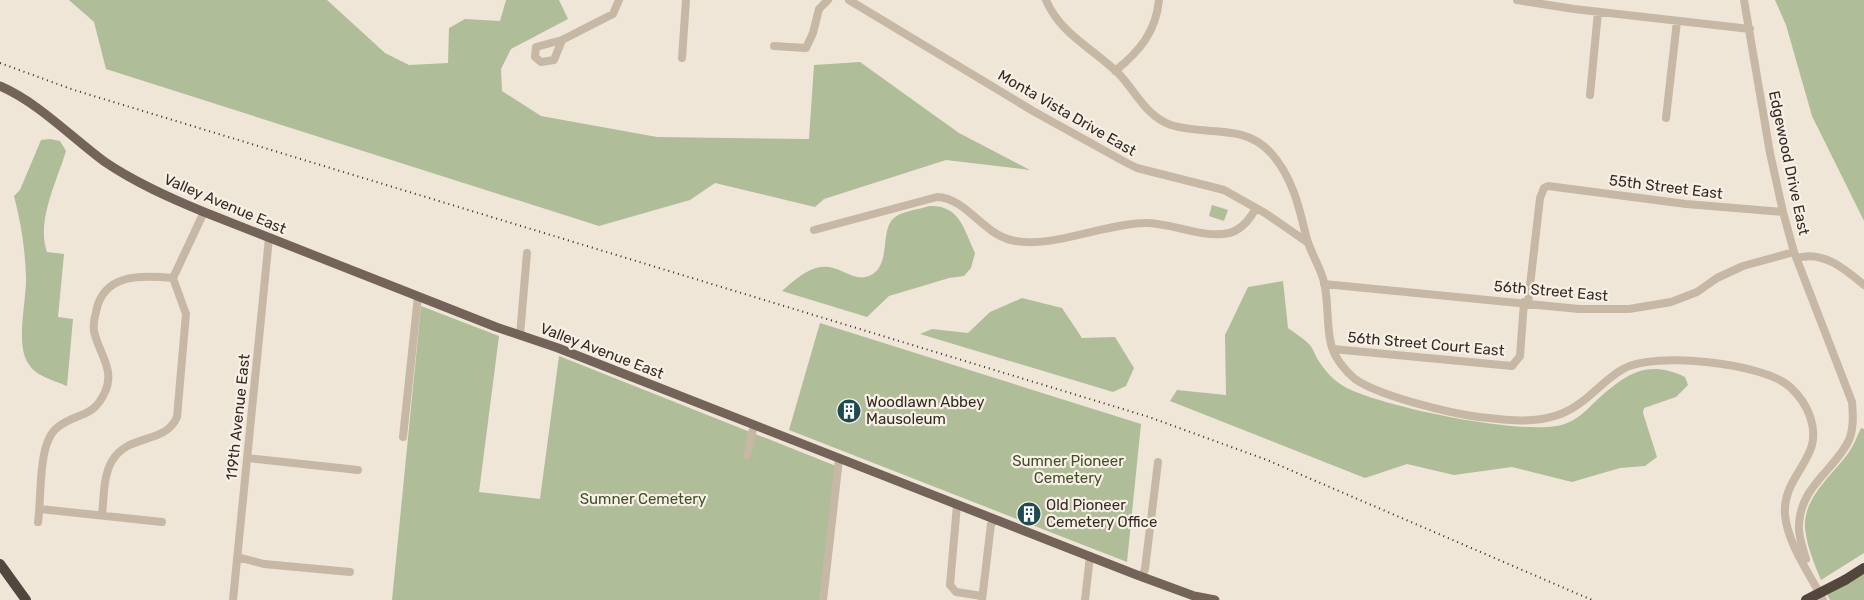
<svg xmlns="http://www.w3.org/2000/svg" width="1864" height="600" viewBox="0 0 1864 600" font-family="Rubik,sans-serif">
  <rect width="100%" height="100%" fill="#efe6d8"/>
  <path fill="#afbd99" d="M 69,0 L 327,0 L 385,53 L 409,65 L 448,63 L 449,28 L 465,19 L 500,21 L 506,0 L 559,0 L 568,19 L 511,49 L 501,69 L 502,91 L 541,116 L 657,137 L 809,139 L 814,65 L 860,62 L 959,133 L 1030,170 L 946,160 L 824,199 L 815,207 L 715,183 L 690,200 L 599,226 L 106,69 L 94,22 Z
    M 1775,0 L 1864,0 L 1864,221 L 1812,116 L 1786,25 Z
    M 50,139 L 60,141 L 66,151 C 57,181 36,221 47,252 L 64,254 L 58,317 L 73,319 L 67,386 C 53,380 35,376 28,363 C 15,343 27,300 26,276 C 25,249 21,222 14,196 L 20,190 L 41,140 Z
    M 1212,205 L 1228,210 L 1224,221 L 1209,216 Z
    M 930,206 C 960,205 964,230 975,253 L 971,268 L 964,276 L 949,278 L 889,296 L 867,317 L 782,291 C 795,280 810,265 829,267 C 844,269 857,284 873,274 C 891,261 880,230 894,218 C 902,211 920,209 930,206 Z
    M 1283,281 L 1288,328 C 1295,333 1303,338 1309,344 C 1313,348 1315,355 1318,360 C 1325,371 1334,381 1345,387 C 1379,406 1533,439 1567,423 C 1580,418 1587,409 1597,400 C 1626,374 1647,359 1685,377 L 1688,385 L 1676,397 L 1644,408 L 1643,413 L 1657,457 L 1645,466 L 1620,468 L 1572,482 L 1512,467 L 1454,475 L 1407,464 L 1365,478 L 1170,401 L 1177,390 L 1226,395 L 1225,335 L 1248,287 Z
    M 1022,298 L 1062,308 L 1082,338 L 1115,337 L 1134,368 L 1126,386 L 1113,392 L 920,334 L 932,329 L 968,333 L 990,312 Z
    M 421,306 L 499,336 L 479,492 L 540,499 L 559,356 L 836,466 L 823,600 L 392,600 Z
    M 820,323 L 1141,424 L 1127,562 L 789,430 Z
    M 1861,428 L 1864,429 L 1864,553 L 1821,580 C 1814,563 1807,547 1805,528 C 1803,497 1833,475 1849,452 C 1854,445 1857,436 1861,428 Z
    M 1864,574 L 1864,600 L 1830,600 L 1827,595 Z"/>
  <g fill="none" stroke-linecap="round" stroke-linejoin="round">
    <path stroke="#c7b7a5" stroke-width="8" d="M 849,0 L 1033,111 L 1125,162 L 1137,168 L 1224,190 L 1265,213 L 1307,242
      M 1046,0 C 1060,34 1094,49 1119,74 C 1136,92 1146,116 1171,125 C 1205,136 1243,123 1270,152 C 1292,176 1299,206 1306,236 C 1310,252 1320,266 1324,282 C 1329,302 1326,324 1331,344 C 1334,357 1345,371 1355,379 C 1379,396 1449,413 1479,417 C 1505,420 1532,424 1558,415 C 1585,406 1600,382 1623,369 C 1655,351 1764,363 1790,387 C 1808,403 1820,430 1809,453 C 1799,475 1783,489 1785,515 C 1788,545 1810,574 1823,600
      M 1517,0 L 1574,9 L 1750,29
      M 1744,0 L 1770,153 L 1783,212 L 1794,252 L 1852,402 C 1853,414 1854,428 1849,440 C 1836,469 1800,486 1799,525 C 1798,536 1803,548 1806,559
      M 562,40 L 554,60 L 541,62 L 535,57 L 536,47 L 562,40 L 613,14 L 619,0
      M 774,46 L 806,48 L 813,33 L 819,9 L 828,0
      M 682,58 L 686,0
      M 1115,71 C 1139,52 1156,32 1159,0
      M 1590,95 L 1598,12
      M 1666,118 L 1677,21
      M 814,230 L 937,197 C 966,198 982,233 1011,240 C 1050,250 1105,223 1146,223 C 1173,223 1203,239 1229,233 C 1242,230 1250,219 1256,208
      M 1797,258 C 1823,250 1845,269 1864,285
      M 1324,284 L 1579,309 L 1629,309 L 1671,302 L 1697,292 L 1717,278 L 1743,266 L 1794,252
      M 1528,303 L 1540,198 L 1544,188 L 1548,186 L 1686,204 L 1783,212
      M 520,335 L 527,253
      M 1333,349 L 1512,366 L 1520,356 L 1524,302
      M 403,437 L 418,296
      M 747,455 L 754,425
      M 248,458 L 358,470
      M 957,505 L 950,585 L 956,592 L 982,596
      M 40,509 L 162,522
      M 102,515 C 104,498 103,476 112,461 C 128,433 165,445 177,417 L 186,314 L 173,278 L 204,212
      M 38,522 C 42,497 37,442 58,427 C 77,412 93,419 105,392 C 115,371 100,354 95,335 C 92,327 94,319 96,312 C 103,273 142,275 173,278
      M 237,557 L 264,564 L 350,572
      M 1142,577 L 1145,569 L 1158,462
      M 233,600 L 269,238
      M 823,600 L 839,459
      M 982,600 L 991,524 L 996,520
      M 1085,600 L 1090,556"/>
    <path stroke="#746358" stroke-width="9" d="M 0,86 C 39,103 71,137 105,162 C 136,183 170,198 204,212 L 496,327 L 558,348 L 1137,575 L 1194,596 L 1215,600"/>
    <path stroke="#53463d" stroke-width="10" d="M 0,564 L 26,600
      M 1845,580 L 1864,568"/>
    <path stroke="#332b26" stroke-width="2" stroke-dasharray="1 4" stroke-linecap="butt" d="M 0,63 L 74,90 L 1149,417 L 1267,460 L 1592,600"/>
    <path stroke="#53463d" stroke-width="10" d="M 1806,600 L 1845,580"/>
  </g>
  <defs>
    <symbol id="building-disc" viewBox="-11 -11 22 22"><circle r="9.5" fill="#1e4b52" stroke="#f8f0e4"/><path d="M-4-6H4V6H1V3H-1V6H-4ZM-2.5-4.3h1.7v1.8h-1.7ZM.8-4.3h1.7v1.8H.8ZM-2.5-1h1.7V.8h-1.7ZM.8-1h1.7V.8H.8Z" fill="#fff"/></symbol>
  </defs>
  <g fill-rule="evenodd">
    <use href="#building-disc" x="835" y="397" width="28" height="28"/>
    <use href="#building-disc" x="1015" y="500" width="28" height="28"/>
  </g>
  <g text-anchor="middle" stroke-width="4.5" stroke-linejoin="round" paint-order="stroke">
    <g font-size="15" fill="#332b26" stroke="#f8f0e4">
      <text transform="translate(1067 113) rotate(30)" y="5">Monta Vista Drive East</text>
      <text transform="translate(1789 163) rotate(78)" y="5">Edgewood Drive East</text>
      <text transform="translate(1666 187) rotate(7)" y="5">55th Street East</text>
      <text transform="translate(225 204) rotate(23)" y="5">Valley Avenue East</text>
      <text transform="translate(1551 291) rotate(5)" y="5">56th Street East</text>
      <text transform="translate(1426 344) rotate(5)" y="5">56th Street Court East</text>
      <text transform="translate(602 351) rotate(21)" y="5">Valley Avenue East</text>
      <text transform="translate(238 417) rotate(-84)" y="5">119th Avenue East</text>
    </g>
    <g font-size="15" fill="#332b26" stroke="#f8f0e4" text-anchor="start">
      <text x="866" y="407">Woodlawn Abbey<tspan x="866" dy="17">Mausoleum</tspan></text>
      <text x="1046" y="510">Old Pioneer<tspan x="1046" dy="17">Cemetery Office</tspan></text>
    </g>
    <g font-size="15" fill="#40502b" stroke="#f8f0e4">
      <text x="1068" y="466">Sumner Pioneer<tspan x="1068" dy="17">Cemetery</tspan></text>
      <text x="643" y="504">Sumner Cemetery</text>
    </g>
  </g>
</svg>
